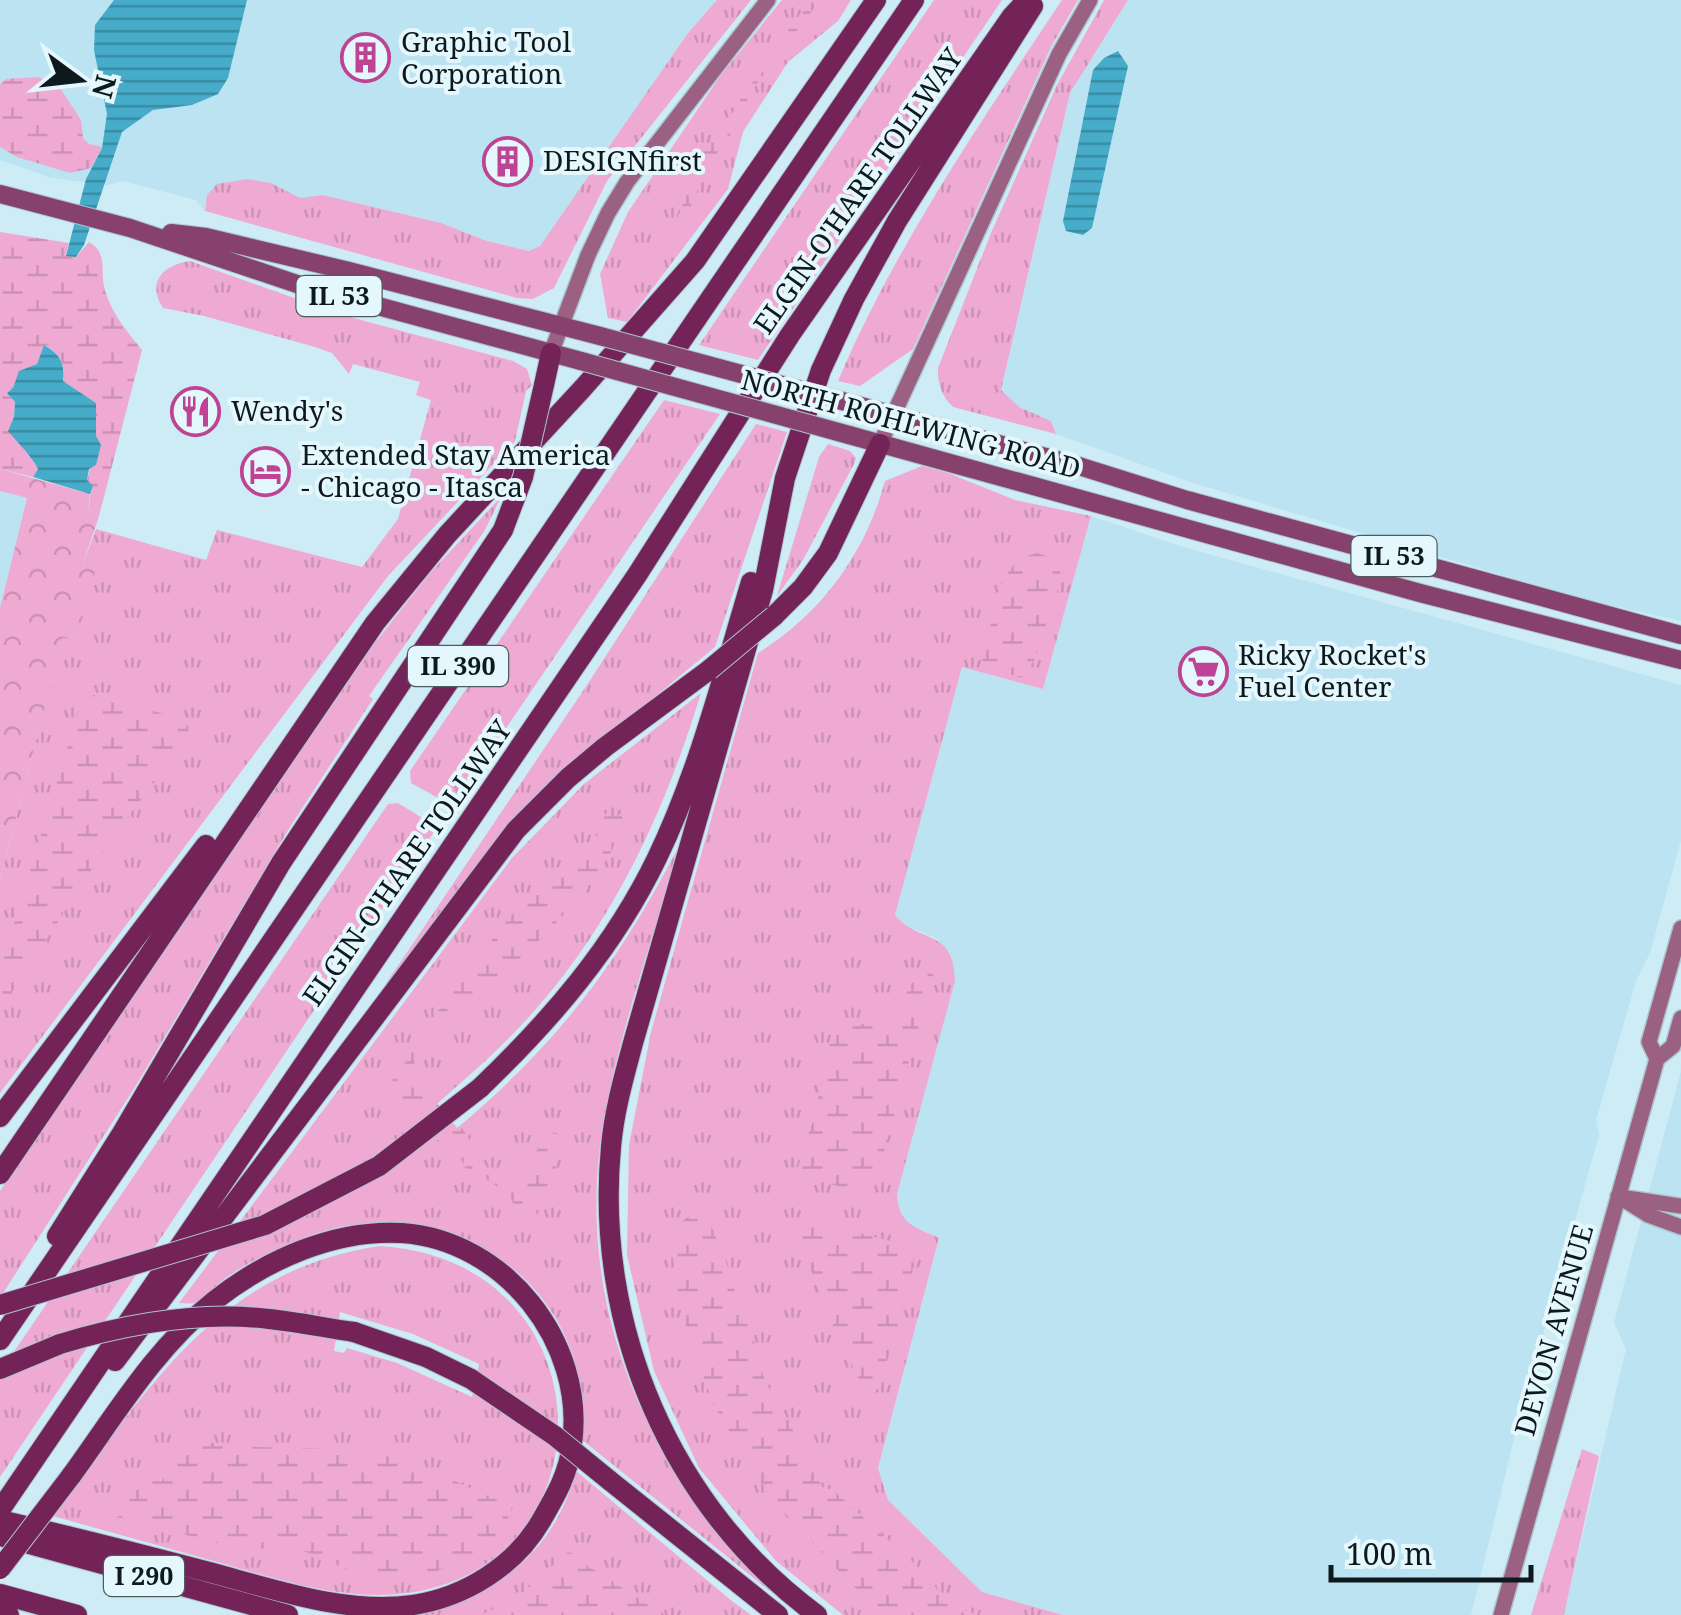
<svg xmlns="http://www.w3.org/2000/svg" width="1681" height="1615" viewBox="0 0 1681 1615" font-family="'Noto Serif',serif">
  <defs>
    <pattern id="grass-tufts" width="24" height="20" patternUnits="userSpaceOnUse" patternTransform="scale(2.5)"><rect width="24" height="20" fill="#eeaad2"/><path d="M3 7l-1-3M5 7V3M7 7l1-3M15 17l-1-3M17 17v-4M19 17l1-3" fill="none" stroke="#cb92b4"/></pattern>
    <pattern id="forest-crowns" width="20" height="18" patternUnits="userSpaceOnUse" patternTransform="scale(2.5)"><rect width="20" height="18" fill="#eeaad2"/><path d="M2 6a3 3 0 1 1 6 0M12 15a3 3 0 1 1 6 0" fill="none" stroke="#cb92b4"/></pattern>
    <pattern id="wetland-marsh" width="20" height="14" patternUnits="userSpaceOnUse" patternTransform="scale(2.5)"><rect width="20" height="14" fill="#eeaad2"/><path d="M1 5h8M5 5V1M11 12h8M15 12V8" fill="none" stroke="#cb92b4"/></pattern>
    <pattern id="water-rules" width="6" height="5" patternUnits="userSpaceOnUse" patternTransform="scale(2.5)"><rect width="6" height="5" fill="#46acc9"/><path d="M0 2.5h6" fill="none" stroke="#398ba3"/></pattern>
  </defs>
  <rect width="100%" height="100%" fill="#cdecf6"/>
  <path fill="#bbe3f1" d="M 0,0 L 717,0 L 688,33 L 540,246 L 529,251 L 487,241 L 441,223 L 323,195 L 300,198 L 271,183 L 248,179 L 205,205 L 205,211 L 196,200 L 123,181 L 108,185 L 81,182 L 49,177 L 0,160 Z
    M 1128,0 L 1681,0 L 1681,621 L 1579,598 L 1193,483 L 1056,434 L 1051,421 L 1019,407 L 1001,391 L 1070,93 Z
    M 0,491 L 27,498 L 0,608 Z
    M 1091,516 L 1183,547 L 1681,685 L 1681,840 L 1650,953 L 1636,981 L 1596,1120 L 1599,1135 L 1515,1435 L 1471,1615 L 1063,1615 L 982,1592 L 888,1500 L 878,1468 L 939,1239 L 908,1224 L 897,1210 L 897,1194 L 955,980 L 938,939 L 904,925 L 895,915 L 962,667 L 1043,689 Z
    M 1681,1071 L 1681,1615 L 1564,1615 L 1626,1349 L 1614,1323 Z"/>
  <path fill="url(#grass-tufts)" fill-rule="evenodd" d="M 717,0 L 751,0 L 607,181 L 554,288 L 533,299 L 517,298 L 205,211 L 207,195 L 217,184 L 248,179 L 271,183 L 300,198 L 323,195 L 441,223 L 487,241 L 529,251 L 540,246 L 688,33 Z
    M 782,0 L 851,0 L 838,21 L 788,62 L 743,132 L 728,189 L 627,322 L 608,318 L 600,274 L 628,212 L 721,75 Z
    M 934,0 L 1002,0 L 758,360 L 699,345 Z
    M 1062,0 L 1078,0 L 1052,45 L 913,349 L 860,386 L 838,381 C 896,245 980,123 1062,0 Z
    M 1104,0 L 1128,0 L 1070,93 L 1001,390 L 1019,407 L 1051,421 L 1056,434 L 953,407 C 942,397 937,382 938,368 L 991,233 L 1057,85 Z
    M 190,261 L 339,314 L 513,361 L 527,369 L 532,385 L 526,391 L 515,441 L 388,576 L 0,1093 L 0,879 L 63,637 L 73,639 C 82,623 82,608 90,593 L 83,564 L 96,529 L 206,560 L 217,530 L 362,567 L 398,519 L 431,400 L 416,395 L 420,382 L 353,364 L 349,374 L 332,353 L 315,347 L 204,316 L 163,308 C 146,281 164,265 190,261 Z
    M 664,400 L 720,414 L 457,800 L 451,805 L 411,783 L 410,771 Z
    M 756,424 L 787,432 L 715,647 L 555,779 L 360,1022 L 587,685 Z
    M 828,444 L 850,451 L 856,458 L 854,464 L 803,560 L 777,596 L 819,457 Z
    M 922,466 L 948,473 L 1015,500 L 1091,516 L 1043,689 L 962,667 L 895,915 C 920,945 954,927 955,981 L 897,1194 C 898,1224 915,1227 939,1238 L 878,1468 L 888,1500 L 982,1592 L 1063,1615 L 843,1615 L 776,1561 L 699,1468 L 654,1371 L 627,1255 L 629,1145 L 651,1032 L 758,653 C 822,613 865,554 885,481 Z
    M 501,497 L 485,530 L 369,696 L 373,699 L 290,827 L 135,1087 L 0,1298 L 0,1191 L 374,644 L 431,572 Z
    M 701,693 C 661,824 603,945 505,1042 C 483,1064 459,1084 437,1104 L 457,1128 C 561,1041 622,958 683,838 C 656,927 624,1017 606,1108 C 569,1295 642,1466 775,1595 L 581,1439 C 581,1410 582,1383 573,1356 C 536,1245 411,1196 306,1237 C 278,1248 248,1262 224,1279 C 215,1286 205,1299 194,1303 C 189,1304 184,1303 179,1303 L 512,858 L 584,784 Z
    M 398,803 L 432,824 L 434,832 L 0,1477 L 0,1372 L 388,804 Z
    M 380,1246 C 613,1261 615,1574 399,1594 C 340,1600 277,1579 221,1563 C 165,1547 109,1532 53,1516 C 145,1394 215,1270 380,1246 ZM 340,1312 L 413,1334 L 479,1364 L 472,1397 L 397,1363 L 347,1348 L 344,1353 L 334,1351 Z
    M 1582,1449 L 1599,1456 L 1564,1615 L 1531,1615 Z
    M 576,1471 L 732,1601 L 751,1615 L 419,1615 C 496,1595 555,1552 576,1471 Z"/>
  <path fill="url(#forest-crowns)" d="M 0,469 L 90,494 L 88,510 L 99,516 L 83,564 L 96,568 C 90,592 85,617 73,639 L 63,638 L 0,879 L 0,608 L 27,498 L 0,491 Z"/>
  <path fill="url(#wetland-marsh)" d="M 811,0 L 820,0 L 757,83 L 733,131 L 708,165 L 688,213 L 640,260 L 637,259 L 641,251 L 670,227 L 679,214 L 703,152 L 735,109 L 753,77 Z
    M 39,77 L 60,88 L 81,120 L 83,138 L 89,144 L 102,147 L 91,168 L 70,173 L 17,157 L 0,147 L 0,84 L 6,79 Z
    M 0,232 L 69,243 L 66,255 L 76,257 L 89,242 C 108,254 100,267 104,286 C 110,312 126,330 142,350 L 99,516 L 88,510 L 92,486 L 87,481 L 90,468 L 96,465 L 96,403 L 63,381 C 65,363 60,354 45,345 L 37,364 L 20,371 L 13,388 L 7,393 L 15,402 L 14,417 L 38,469 L 33,477 L 0,469 Z
    M 1037,553 L 1055,559 L 1062,577 L 1034,660 L 1023,678 L 985,668 L 981,655 C 998,623 990,563 1037,553 Z
    M 93,695 L 179,718 L 188,726 L 189,738 L 116,832 L 0,1011 L 0,971 L 80,706 Z
    M 608,810 L 616,816 L 621,814 L 624,824 C 601,887 534,947 483,990 C 455,1013 427,1025 414,1061 L 421,1083 L 457,1128 L 462,1128 L 488,1169 L 527,1174 L 532,1171 L 535,1153 L 542,1143 L 539,1136 L 545,1132 L 558,1133 C 560,1155 552,1212 529,1219 L 525,1211 L 515,1207 L 511,1198 C 502,1194 498,1184 488,1181 L 483,1172 L 465,1168 L 462,1161 L 402,1113 L 397,1106 L 392,1077 L 405,1063 L 429,1022 L 454,992 L 454,977 L 467,968 L 477,968 L 494,936 L 535,888 L 568,859 L 574,860 L 582,845 L 593,840 Z
    M 921,965 L 932,970 L 933,975 L 872,1195 L 800,1176 L 798,1167 L 813,1121 L 834,1025 C 853,1016 871,1033 892,1021 Z
    M 705,1211 L 732,1277 L 737,1301 L 751,1324 L 758,1364 L 772,1395 L 790,1422 L 805,1463 L 814,1470 L 822,1487 L 833,1490 L 929,1577 C 944,1602 951,1603 976,1615 L 885,1615 L 846,1579 L 771,1498 L 714,1406 L 680,1308 L 672,1250 L 677,1228 L 686,1218 Z
    M 807,1219 L 909,1246 L 914,1251 L 912,1276 L 880,1385 L 872,1396 L 864,1390 L 834,1327 L 797,1236 L 797,1227 Z
    M 192,1441 L 256,1447 L 365,1450 L 421,1466 L 513,1507 C 495,1559 414,1589 363,1576 C 344,1571 326,1557 306,1552 C 287,1548 265,1550 245,1547 C 202,1540 159,1528 117,1517 L 148,1474 L 161,1482 L 179,1453 Z
    M 568,1552 L 575,1554 L 580,1561 L 665,1615 L 480,1615 L 513,1601 Z"/>
  <path fill="url(#water-rules)" d="M 114,0 L 247,0 L 228,78 L 218,94 L 192,105 L 153,110 L 122,132 L 84,245 L 76,257 L 66,256 L 86,179 L 102,148 L 107,114 L 94,50 L 95,25 Z
    M 1118,51 L 1128,66 L 1092,228 L 1083,235 L 1066,231 L 1063,221 L 1093,70 L 1104,58 Z
    M 44,345 C 60,354 65,363 63,381 L 96,403 L 96,436 L 101,445 L 96,465 L 89,469 L 87,480 L 93,486 L 90,494 L 33,477 L 38,469 C 32,456 17,442 8,431 L 14,417 L 15,402 L 7,393 L 13,388 L 19,371 L 37,364 Z"/>
  <g fill="none" stroke-linecap="round" stroke-linejoin="round">
    <defs>
      <path id="secondary" d="M 551,353 L 588,255 L 608,213 L 627,182 L 768,0
        M 880,444 L 1059,54 L 1090,0
        M 1657,1059 L 1649,1042 L 1681,928
        M 1618,1196 L 1648,1215 L 1681,1227
        M 1627,1198 L 1681,1206
        M 1501,1615 L 1657,1059 L 1673,1046 L 1681,1018"/>
      <path id="primary" d="M 0,194 L 130,228 L 300,285 L 581,361
        M 171,233 L 206,237 L 349,271 L 600,336
        M 868,408 L 1082,467 L 1187,500 L 1681,635
        M 849,435 L 1420,593 L 1681,660"/>
      <path id="highway" d="M 544,385 L 551,353
        M 774,616 L 803,587 L 828,553 L 880,444
        M 480,1088 C 551,1020 614,947 657,858 C 699,771 723,675 751,582
        M 0,1117 L 206,845
        M 0,1174 L 375,623 L 447,535 L 583,388 L 695,261 L 876,0
        M 57,1236 L 122,1133 L 281,863 L 503,530
        M 354,1332 L 426,1357 L 471,1379
        M 0,1340 L 914,0
        M 115,1361 L 516,830 L 568,778 L 605,747 L 709,670
        M 0,1369 L 60,1344
        M 609,1480 L 778,1615
        M 0,1510 L 637,575 L 790,335 L 1012,16 L 1027,0
        M 0,1520 C 69,1536 137,1553 205,1571 C 271,1588 344,1615 413,1605 C 465,1597 515,1566 541,1521 C 555,1497 569,1473 572,1444 C 586,1343 505,1240 402,1233 C 334,1229 266,1260 214,1301 C 155,1348 114,1417 71,1476
        M 0,1536 L 288,1615
        M 0,1594 L 77,1615
        M 0,1613 L 9,1615
        M 817,1615 C 671,1508 594,1326 611,1147 C 614,1111 624,1077 633,1043 L 763,590 L 785,478 L 821,370 L 854,299 L 897,221 L 1033,6"/>
    </defs>
    <use href="#secondary" stroke="#abc6cf" stroke-width="18"/>
    <use href="#primary" stroke="#abc6cf" stroke-width="20"/>
    <use href="#highway" stroke="#abc6cf" stroke-width="22"/>
    <use href="#secondary" stroke="#9a6183" stroke-width="15"/>
    <use href="#primary" stroke="#86416c" stroke-width="18"/>
    <use href="#highway" stroke="#732358" stroke-width="20"/>
    <defs>
      <path id="primary-bridge" d="M 600,336 L 868,408
        M 581,361 L 849,435"/>
      <path id="highway-bridge" d="M 503,530 L 523,477 L 544,385
        M 709,670 L 774,616
        M 0,1305 L 265,1225 L 379,1166 L 480,1088
        M 60,1344 C 126,1324 200,1311 269,1319 C 298,1322 326,1328 354,1332
        M 471,1379 L 555,1436 L 609,1480
        M 0,1569 L 71,1476"/>
    </defs>
    <use href="#primary-bridge" stroke="#abc6cf" stroke-width="20" stroke-linecap="butt"/>
    <use href="#highway-bridge" stroke="#abc6cf" stroke-width="22" stroke-linecap="butt"/>
    <use href="#primary-bridge" stroke="#86416c" stroke-width="18"/>
    <use href="#highway-bridge" stroke="#732358" stroke-width="20"/>
  </g>
  <defs>
    <symbol id="building-ring" viewBox="-11 -11 22 22"><circle r="9.5" fill="#e4f7fd" stroke="#be4394" stroke-width="1.5"/><path d="M-4-6H4V6H1V3H-1V6H-4ZM-2.5-4.3h1.7v1.8h-1.7ZM.8-4.3h1.7v1.8H.8ZM-2.5-1h1.7V.8h-1.7ZM.8-1h1.7V.8H.8Z" fill="#be4394"/></symbol>
    <symbol id="restaurant-ring" viewBox="-11 -11 22 22"><circle r="9.5" fill="#e4f7fd" stroke="#be4394" stroke-width="1.5"/><path d="M-5-6h1v4h1v-4h1v4h1v-4h1v5L-1.5 .5V6h-2V.5L-5-1ZM5-6V6H3V1.5H1.5Q1.5-4 5-6Z" fill="#be4394"/></symbol>
    <symbol id="hotel-ring" viewBox="-11 -11 22 22"><circle r="9.5" fill="#e4f7fd" stroke="#be4394" stroke-width="1.5"/><path d="M-6-4.5h1.5V1H6V5H4.5V3h-9V5H-6ZM-4 0a1.8 1.8 0 1 1 3.6 0ZM.5 0V-2.5h3Q6-2.5 6 0Z" fill="#be4394"/></symbol>
    <symbol id="supermarket-ring" viewBox="-11 -11 22 22"><circle r="9.5" fill="#e4f7fd" stroke="#be4394" stroke-width="1.5"/><path d="M-6-5.5h2.5l.6 2H6L4.5 2H-2.5L-4.4-4H-6ZM-1.5 3.2a1.3 1.3 0 1 0 .1 0ZM3 3.2a1.3 1.3 0 1 0 .1 0Z" fill="#be4394"/></symbol>
  </defs>
  <g fill-rule="evenodd">
    <use href="#building-ring" x="338" y="30" width="55" height="55"/>
    <use href="#building-ring" x="480" y="134" width="55" height="55"/>
    <use href="#restaurant-ring" x="168" y="384" width="55" height="55"/>
    <use href="#hotel-ring" x="238" y="444" width="55" height="55"/>
    <use href="#supermarket-ring" x="1176" y="644" width="55" height="55"/>
  </g>
  <g text-anchor="middle" stroke-width="8" stroke-linejoin="round" paint-order="stroke">
    <g fill="#e4f7fd" stroke="#4e5c60" stroke-width="2.5">
      <rect x="296.5" y="276" width="85" height="40" rx="8"/>
      <rect x="1351.5" y="536" width="85" height="40" rx="8"/>
      <rect x="408" y="646" width="100" height="40" rx="8"/>
      <rect x="104" y="1556" width="80" height="40" rx="8"/>
    </g>
    <g font-size="25" font-weight="bold" fill="#0e191d">
      <text x="339" y="305">IL 53</text>
      <text x="1394" y="565">IL 53</text>
      <text x="458" y="675">IL 390</text>
      <text x="144" y="1585">I 290</text>
    </g>
    <g font-size="28" fill="#0e191d" stroke="#e4f7fd" text-anchor="start">
      <text x="401" y="52">Graphic Tool<tspan x="401" dy="32">Corporation</tspan></text>
      <text x="543" y="171">DESIGNfirst</text>
      <text x="231" y="421">Wendy's</text>
      <text x="301" y="465">Extended Stay America<tspan x="301" dy="32">- Chicago - Itasca</tspan></text>
      <text x="1238" y="665">Ricky Rocket's<tspan x="1238" dy="32">Fuel Center</tspan></text>
    </g>
    <g font-size="28" fill="#0e191d" stroke="#e4f7fd">
      <text transform="translate(858 191) rotate(-55)" y="10">ELGIN-O'HARE TOLLWAY</text>
      <text transform="translate(911 424) rotate(15)" y="10">NORTH ROHLWING ROAD</text>
      <text transform="translate(407 863) rotate(-55)" y="10">ELGIN-O'HARE TOLLWAY</text>
      <text transform="translate(1554 1330) rotate(-74)" y="10">DEVON AVENUE</text>
    </g>
  </g>
  <g transform="translate(80 80) rotate(105)" stroke="#e4f7fd" stroke-width="8" paint-order="stroke">
  <path d="M0-8L18 38L0 25L-18 38Z" fill="#0e191d"/>
  <text y="-15" font-size="28" font-weight="bold" text-anchor="middle" fill="#0e191d">N</text>
  </g>
  <path d="M1331 1565v15h200v-15" fill="none" stroke="#0e191d" stroke-width="5"/>
  <text x="1346" y="1565" font-size="30" fill="#0e191d" stroke="#e4f7fd" stroke-width="8" paint-order="stroke">100 m</text>
</svg>
